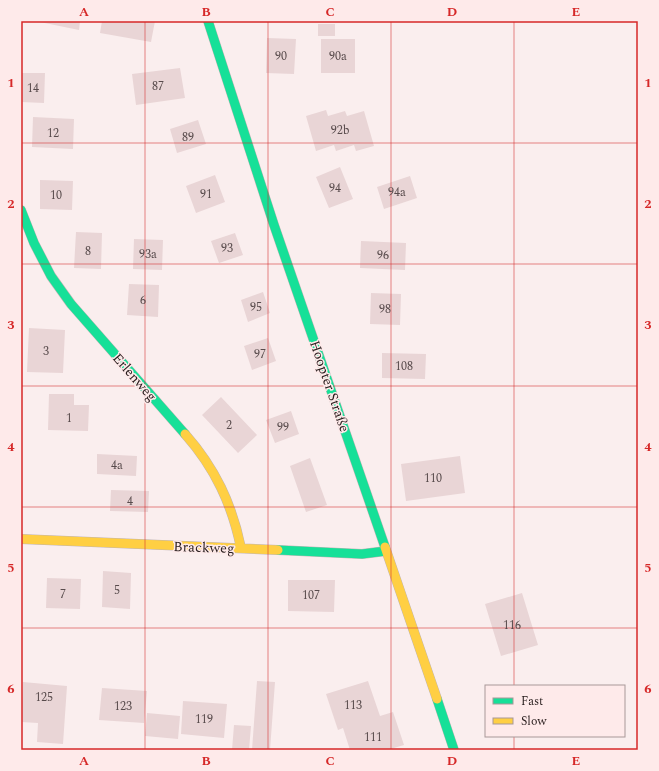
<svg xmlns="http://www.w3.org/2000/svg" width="659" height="771" viewBox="0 0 659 771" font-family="Spectral,serif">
  <rect width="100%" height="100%" fill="#faeeee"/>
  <path fill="#e9d5d6" d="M 35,21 L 80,21 L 79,30 Z
    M 102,21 L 155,21 L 151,42 L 100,33 Z
    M 318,24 L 335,24 L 335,36 L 318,36 Z
    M 267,38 L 296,39 L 294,74 L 266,73 Z
    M 321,39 L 355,39 L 355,73 L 321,73 Z
    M 180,68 L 185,98 L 136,105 L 132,74 Z
    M 21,73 L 45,73 L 44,103 L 21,102 Z
    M 326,110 L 328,116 L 345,111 L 347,116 L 364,111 L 374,146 L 356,151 L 354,145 L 336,151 L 334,145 L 316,151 L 306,116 Z
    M 33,117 L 74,119 L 73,149 L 32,147 Z
    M 198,120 L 206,144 L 177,153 L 170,129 Z
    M 340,167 L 353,199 L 329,208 L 316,177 Z
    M 215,175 L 225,202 L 196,213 L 186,186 Z
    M 410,176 L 417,198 L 384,209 L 377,187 Z
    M 40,180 L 73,181 L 72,210 L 40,209 Z
    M 76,232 L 102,233 L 101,269 L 74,268 Z
    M 235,233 L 243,255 L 219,263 L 211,241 Z
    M 134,239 L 163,240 L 162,270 L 133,269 Z
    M 361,241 L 406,243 L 405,270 L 360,268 Z
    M 129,284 L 159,285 L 158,317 L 127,315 Z
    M 263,292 L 270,313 L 248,322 L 241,300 Z
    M 371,293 L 401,294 L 400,325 L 370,324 Z
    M 29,328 L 65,330 L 63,373 L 27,372 Z
    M 268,338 L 276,361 L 252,370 L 244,346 Z
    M 382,353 L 426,354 L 425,379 L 382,378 Z
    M 49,394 L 74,394 L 74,405 L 89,405 L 88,431 L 48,430 Z
    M 221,397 L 257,435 L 238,453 L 202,415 Z
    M 291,411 L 299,434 L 275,443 L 266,420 Z
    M 97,454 L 137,456 L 136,476 L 97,474 Z
    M 460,456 L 465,493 L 406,501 L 401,464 Z
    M 310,458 L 327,505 L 306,512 L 290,466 Z
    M 111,490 L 149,491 L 148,512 L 110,511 Z
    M 103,571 L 131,573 L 130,609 L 102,607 Z
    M 47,578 L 81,579 L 80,609 L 46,608 Z
    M 288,580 L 335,580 L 334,612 L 288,611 Z
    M 522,593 L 538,645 L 501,656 L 485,604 Z
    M 257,681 L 275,682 L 270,750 L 252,750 Z
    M 368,681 L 380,716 L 393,712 L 404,745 L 387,750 L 350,750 L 343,728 L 338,730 L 326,694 Z
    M 23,682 L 67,686 L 63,744 L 37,742 L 38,723 L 21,722 Z
    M 102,688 L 147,691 L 144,723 L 99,720 Z
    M 183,701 L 227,704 L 224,738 L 181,734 Z
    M 147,713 L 180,716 L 178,739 L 145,736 Z
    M 234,725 L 251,726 L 249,750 L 232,750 Z"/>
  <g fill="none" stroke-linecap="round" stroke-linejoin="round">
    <defs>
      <path id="fast" d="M 208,21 L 274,225 L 385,547
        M 21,210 L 34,243 L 51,276 L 71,304 L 185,434
        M 278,550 L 362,554 L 386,551
        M 437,699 L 454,750"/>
      <path id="slow" d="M 185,434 C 215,468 232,504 241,548
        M 21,539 L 278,550
        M 385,547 L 437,699"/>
    </defs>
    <use href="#fast" stroke="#bfb4b4" stroke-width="10"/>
    <use href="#slow" stroke="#bfb4b4" stroke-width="10"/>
    <use href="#fast" stroke="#16e098" stroke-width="9"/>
    <use href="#slow" stroke="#ffcf43" stroke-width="9"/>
  </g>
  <path fill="none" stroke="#d62828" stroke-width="1" stroke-opacity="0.55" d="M 145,21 L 145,750M 268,21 L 268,750M 391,21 L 391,750M 514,21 L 514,686M 21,143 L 638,143M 21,264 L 638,264M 21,386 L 638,386M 21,507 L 638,507M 21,628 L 638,628M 514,736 L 514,750"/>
  <g text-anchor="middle" stroke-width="3" stroke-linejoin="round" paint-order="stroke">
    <g font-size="12" fill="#584b4c">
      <text x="281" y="60">90</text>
      <text x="338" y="60">90a</text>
      <text x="158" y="90">87</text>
      <text x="33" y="92">14</text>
      <text x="340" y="134">92b</text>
      <text x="53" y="137">12</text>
      <text x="188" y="141">89</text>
      <text x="335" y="192">94</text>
      <text x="397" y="196">94a</text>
      <text x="206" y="198">91</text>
      <text x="56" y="199">10</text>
      <text x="227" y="252">93</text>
      <text x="88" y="255">8</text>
      <text x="148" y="258">93a</text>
      <text x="383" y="259">96</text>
      <text x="143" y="304">6</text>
      <text x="256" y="311">95</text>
      <text x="385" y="313">98</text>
      <text x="46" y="355">3</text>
      <text x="260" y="358">97</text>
      <text x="404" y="370">108</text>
      <text x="69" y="422">1</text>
      <text x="229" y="429">2</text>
      <text x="283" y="431">99</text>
      <text x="117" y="469">4a</text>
      <text x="433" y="482">110</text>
      <text x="130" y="505">4</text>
      <text x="117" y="594">5</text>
      <text x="63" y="598">7</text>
      <text x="311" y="599">107</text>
      <text x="512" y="629">116</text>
      <text x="44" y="701">125</text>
      <text x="353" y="709">113</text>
      <text x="123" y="710">123</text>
      <text x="204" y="723">119</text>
      <text x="373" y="741">111</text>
    </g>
    <g font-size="14" fill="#271c1c" stroke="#feeaea">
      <text transform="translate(135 377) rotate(49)" y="5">Erlenweg</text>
      <text transform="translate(330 386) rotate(71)" y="5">Hoopter Straße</text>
      <text transform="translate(204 547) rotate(2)" y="5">Brackweg</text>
    </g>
  </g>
  <rect width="659" height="771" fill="none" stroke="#feeaea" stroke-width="44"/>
  <rect x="485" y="685" width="140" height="52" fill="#feeaea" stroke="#a89898"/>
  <rect x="493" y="698" width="20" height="6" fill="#16e098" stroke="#a89898"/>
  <text x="521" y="705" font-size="12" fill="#271c1c">Fast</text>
  <rect x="493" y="718" width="20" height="6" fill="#ffcf43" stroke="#a89898"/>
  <text x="521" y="725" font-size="12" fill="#271c1c">Slow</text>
  <rect x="22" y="22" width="615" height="727" fill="none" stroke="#d62828" stroke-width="1.5"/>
  <g font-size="13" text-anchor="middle" font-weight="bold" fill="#d62828">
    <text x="84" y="16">A</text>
    <text x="206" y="16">B</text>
    <text x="330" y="16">C</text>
    <text x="452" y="16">D</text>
    <text x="576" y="16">E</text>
    <text x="11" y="87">1</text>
    <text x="648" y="87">1</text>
    <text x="11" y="208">2</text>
    <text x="648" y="208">2</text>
    <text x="11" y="329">3</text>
    <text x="648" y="329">3</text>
    <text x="11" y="451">4</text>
    <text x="648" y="451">4</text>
    <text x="11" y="572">5</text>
    <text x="648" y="572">5</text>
    <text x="11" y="693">6</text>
    <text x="648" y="693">6</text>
    <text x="84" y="765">A</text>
    <text x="206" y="765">B</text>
    <text x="330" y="765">C</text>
    <text x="452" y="765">D</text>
    <text x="576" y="765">E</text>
  </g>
</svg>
